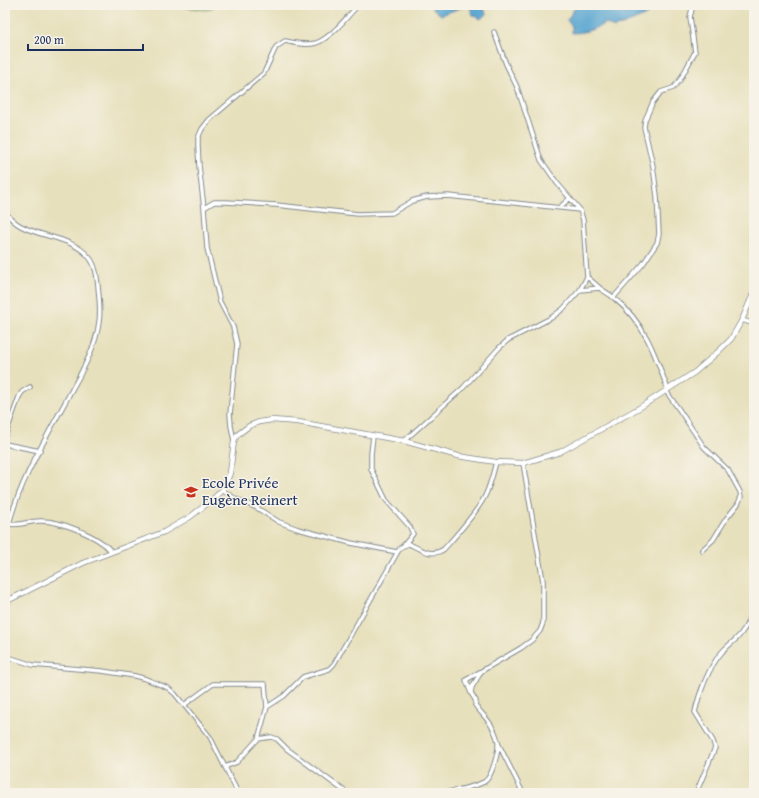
<svg xmlns="http://www.w3.org/2000/svg" width="759" height="798" viewBox="0 0 759 798" font-family="'Gentium Book Plus',serif">
  <defs>
    <pattern id="wetland-marsh" width="20" height="14" patternUnits="userSpaceOnUse"><rect width="20" height="14" fill="#9dbf69"/><path d="M1 5h8M5 5V1M11 12h8M15 12V8" fill="none" stroke="#7f9c5a"/></pattern>
  </defs>
  <rect width="100%" height="100%" fill="#f7f3e8"/>
  <filter id="ink" filterUnits="userSpaceOnUse"><feTurbulence type="fractalNoise" baseFrequency=".025" numOctaves="2"/><feDisplacementMap in="SourceGraphic" scale="8" xChannelSelector="R" yChannelSelector="G"/><feConvolveMatrix kernelMatrix="1 2 1 2 8 2 1 2 1" color-interpolation-filters="sRGB"/></filter>
  <filter id="wash" filterUnits="userSpaceOnUse"><feTurbulence type="fractalNoise" baseFrequency=".012" numOctaves="4" result="noise"/><feDisplacementMap in="SourceGraphic" scale="16" xChannelSelector="R" yChannelSelector="G"/><feGaussianBlur stdDeviation="0.9" result="paint"/><feColorMatrix in="noise" values="0 0 0 0 0 0 0 0 0 0 0 0 0 0 0 0 0 1.4 0 .05"/><feComposite in="paint" operator="in"/></filter>
  <g filter="url(#wash)">
    <rect width="100%" height="100%" fill="#e7e0bc"/>
    <path fill="url(#wetland-marsh)" stroke="#5c7764" d="M 165,5 L 219,5 L 207,10 Z"/>
    <path fill="#57a4d0" stroke="#396a97" d="M 431,5 L 468,5 L 441,15 L 430,6 Z
      M 469,5 L 483,5 L 486,14 L 481,19 L 473,15 Z
      M 577,5 L 657,5 C 652,16 626,23 614,28 L 606,23 C 595,29 585,33 572,33 L 572,27 L 567,20 Z"/>
  </g>
  <g filter="url(#ink)">
    <g fill="none" stroke-linecap="round" stroke-linejoin="round">
      <defs>
        <path id="minor" d="M 560,207 L 570,198
          M 204,208 L 214,202 L 226,202 L 276,205 L 358,214 L 392,213 L 412,201 L 427,197 L 448,196 L 580,210
          M 5,212 C 10,218 15,223 21,226 C 43,238 72,237 89,257 C 96,265 97,277 98,286 C 99,298 101,310 99,322 C 96,348 81,373 69,395 C 47,437 21,478 9,524 C 22,526 28,521 39,521 C 59,520 99,536 111,551
          M 587,277 C 592,281 596,285 601,289 C 605,292 610,294 614,298 C 645,323 655,354 668,390
          M 580,290 L 600,288
          M 614,297 L 643,264 L 657,243 L 659,234 L 657,196 L 653,166 L 644,127 L 645,120 L 653,102 L 661,92 L 673,88 L 680,80 L 695,52 L 690,17 L 693,5
          M 742,320 L 754,324
          M 666,391 L 680,411 L 704,447 L 728,470 L 740,492 L 741,497 L 738,504 L 726,519 L 713,540 L 702,550
          M 5,436 L 19,397 L 22,392 L 30,387
          M 373,436 L 371,454 L 371,469 L 386,500 L 410,527 L 413,534 L 403,546
          M 234,441 L 231,426 L 230,414 L 237,344 L 233,327 L 220,302 L 207,248 L 204,208 L 199,166 L 198,146 L 198,138 L 202,129 L 209,120 L 264,73 L 276,47 L 285,41 C 295,43 306,46 316,43 C 331,38 348,16 358,5
          M 404,441 L 463,388 L 499,348 L 508,340 L 551,318 L 563,309 L 580,290 L 587,277 L 583,220 L 580,210 L 557,183 L 541,160 L 517,87 L 506,64 L 494,32
          M 5,444 L 40,451
          M 222,490 L 236,499 L 257,508 L 279,522 L 298,529 L 351,543 L 397,552
          M 5,656 L 33,665 L 102,671 L 135,676 L 146,679 L 168,688 L 175,694 L 210,737 L 238,793
          M 471,693 L 466,680 L 521,648 L 532,640 L 540,631 L 543,623 L 543,581 L 523,463
          M 184,705 L 213,684 L 265,684 L 267,707
          M 258,739 L 271,737 L 277,739 L 287,749 L 347,793
          M 498,743 L 523,793
          M 225,767 L 237,762 L 258,739 L 267,707 L 284,696 L 303,677 L 329,669 L 334,664 L 400,548 L 403,546 L 409,544 C 420,549 432,558 444,549 C 458,533 474,516 484,498 C 490,487 493,474 496,462
          M 443,793 C 456,790 472,788 484,782 C 492,778 499,750 498,742 C 497,736 494,730 491,725 C 487,718 480,712 475,705 L 476,701 L 471,693 L 472,687 L 481,672
          M 696,793 L 715,748 L 713,741 L 695,712 C 699,693 709,667 722,652 C 728,645 737,640 742,632 C 749,624 749,615 754,607"/>
        <path id="tertiary" d="M 5,602 L 83,563 L 164,532 L 190,517 L 212,500 L 222,490 L 225,486 L 230,473 L 234,441 L 237,435 L 249,426 L 259,422 L 272,420 L 298,422 L 404,441 L 458,456 L 496,462 L 523,463 L 560,452 L 639,408 L 695,372 L 719,351 L 731,339 L 742,320 L 754,292"/>
      </defs>
      <use href="#minor" stroke="#81888d" stroke-width="5.5"/>
      <use href="#tertiary" stroke="#81888d" stroke-width="6"/>
      <use href="#minor" stroke="#fff" stroke-width="3.5"/>
      <use href="#tertiary" stroke="#fff" stroke-width="4.5"/>
    </g>
  </g>
  <defs>
    <symbol id="school-bare" viewBox="-9 -9 18 18"><path d="M0-5L7-2L0 1L-7-2ZM-4 1L0 2.5L4 1V4Q0 6-4 4Z" fill="#c8321e" stroke="#f7f3e8" stroke-width="2.5" paint-order="stroke"/></symbol>
  </defs>
  <g fill-rule="evenodd">
    <use href="#school-bare" x="181" y="482" width="20" height="20"/>
  </g>
  <g text-anchor="middle" stroke-width="3" stroke-linejoin="round" paint-order="stroke">
    <g font-size="15" fill="#1b2f5e" stroke="#f7f3e8" text-anchor="start">
      <text x="202" y="488">Ecole Privée<tspan x="202" dy="17">Eugène Reinert</tspan></text>
    </g>
  </g>
  <rect width="759" height="798" fill="none" stroke="#f7f3e8" stroke-width="20"/>
  <path d="M28 44v6h115v-6" fill="none" stroke="#1b2f5e" stroke-width="2"/>
  <text x="34" y="44" font-size="12" fill="#1b2f5e" stroke="#f7f3e8" stroke-width="3" paint-order="stroke">200 m</text>
</svg>
